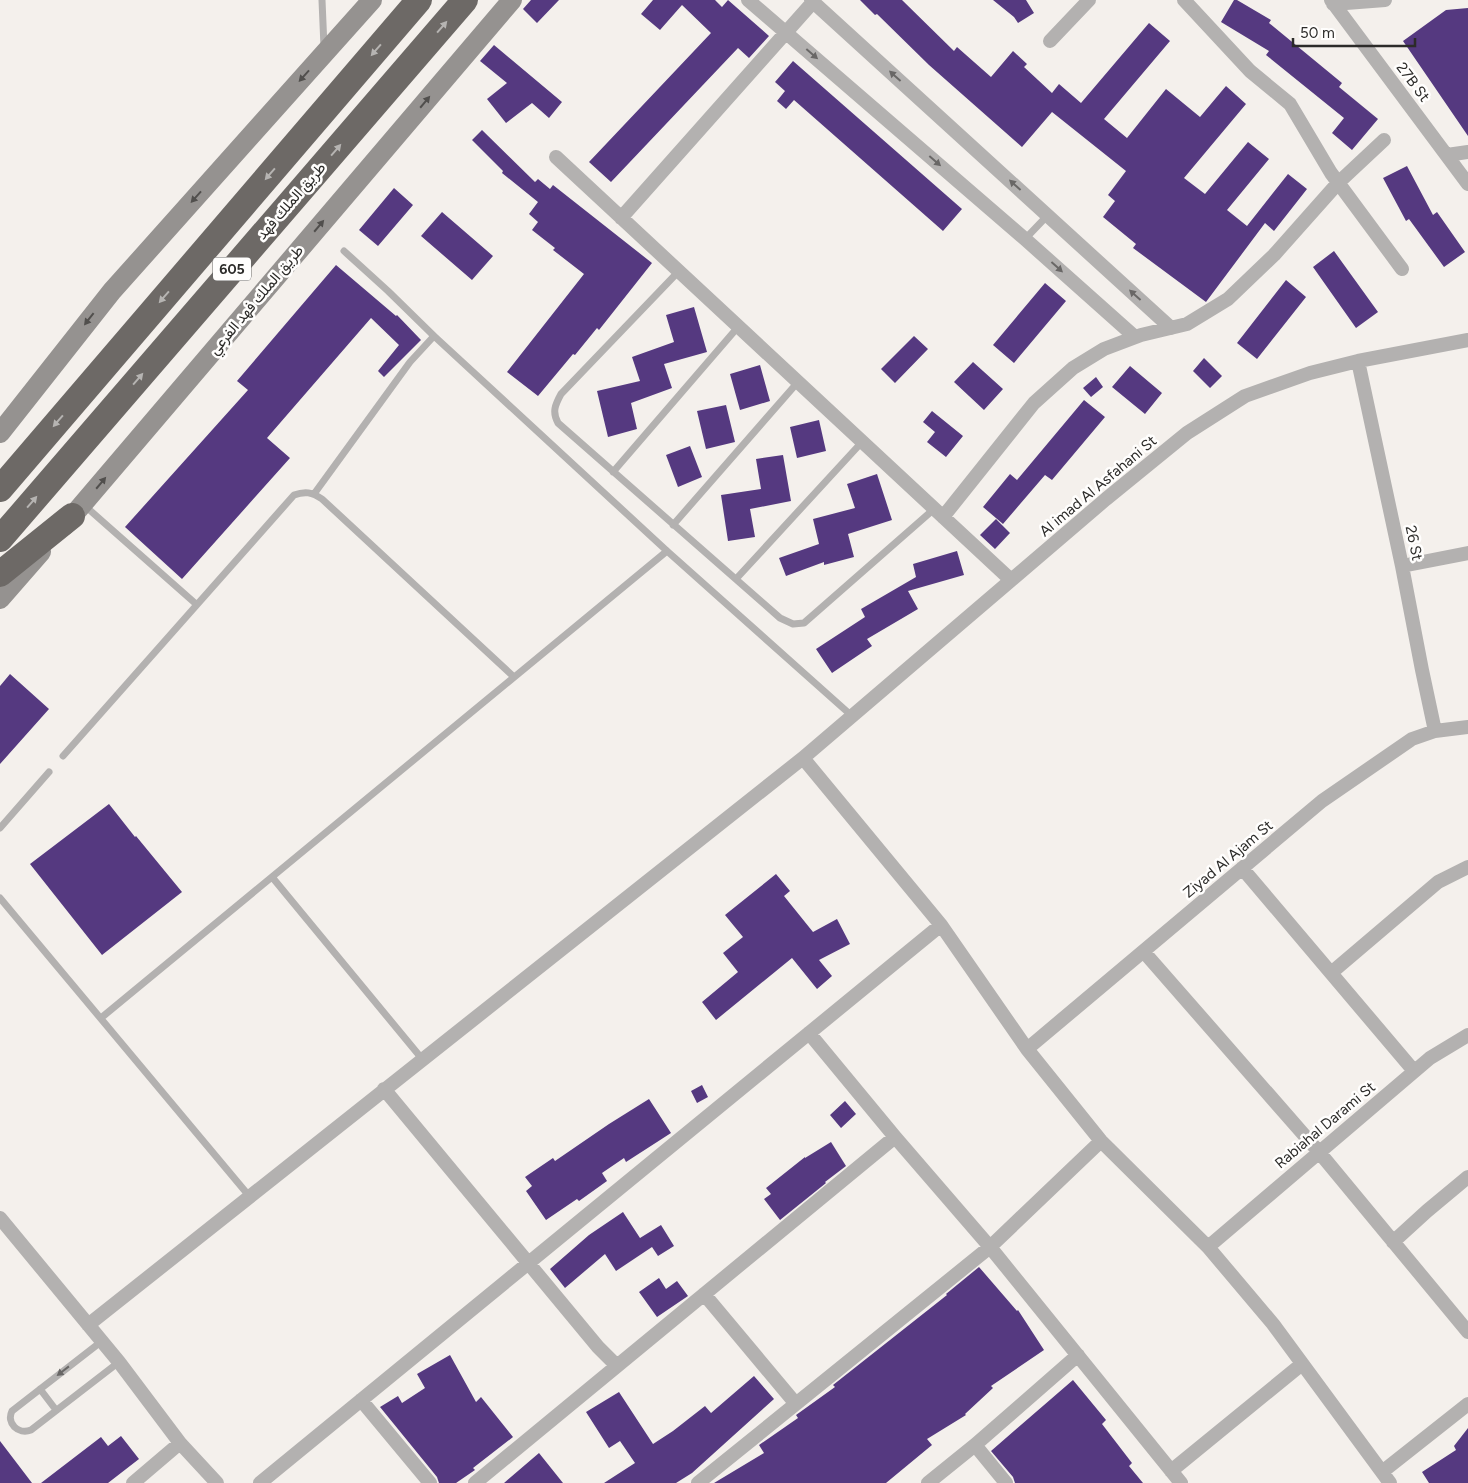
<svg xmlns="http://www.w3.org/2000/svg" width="1468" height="1483" viewBox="0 0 1468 1483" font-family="Figtree,Vazirmatn,sans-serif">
  <rect width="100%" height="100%" fill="#f4f0ec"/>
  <path fill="#553980" d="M 531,0 L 559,0 L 537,23 L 523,9 Z
    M 653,0 L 715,0 L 722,7 L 728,0 L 769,36 L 749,58 L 738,48 L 611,182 L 589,162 L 711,33 L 682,5 L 660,30 L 641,14 Z
    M 860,0 L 902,0 L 954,51 L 957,47 L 991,77 L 1013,51 L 1027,64 L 1024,67 L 1052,93 L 1059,84 L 1081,103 L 1149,23 L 1170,41 L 1104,119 L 1127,138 L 1166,89 L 1200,117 L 1226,86 L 1246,104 L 1184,178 L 1205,194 L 1248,142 L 1269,159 L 1227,210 L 1247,226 L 1288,174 L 1307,189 L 1274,231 L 1265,223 L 1206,302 L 1133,248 L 1136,244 L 1103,217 L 1115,201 L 1108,195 L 1126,171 L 1052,112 L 1022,147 L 929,65 L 877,14 L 875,15 Z
    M 993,0 L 1026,0 L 1034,13 L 1018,23 L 1014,17 Z
    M 1234,0 L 1237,0 L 1271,20 L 1269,23 L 1342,83 L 1339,87 L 1378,119 L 1352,150 L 1332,133 L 1344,118 L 1266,55 L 1269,51 L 1221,22 Z
    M 1468,8 L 1468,136 L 1403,41 L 1446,10 Z
    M 494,45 L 562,102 L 549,118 L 532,103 L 506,123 L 487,99 L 507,83 L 480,61 Z
    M 793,61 L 962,209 L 943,231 L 794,100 L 786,109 L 777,101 L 785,91 L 775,82 Z
    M 482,130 L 535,182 L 538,179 L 550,189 L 553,185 L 652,263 L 599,330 L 597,328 L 575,355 L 573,354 L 538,396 L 507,372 L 584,274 L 553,250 L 555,248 L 532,230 L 538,222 L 529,214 L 538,202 L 502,173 L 503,171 L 472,140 Z
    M 1407,166 L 1433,215 L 1437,212 L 1465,252 L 1444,267 L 1409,219 L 1406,221 L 1383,178 Z
    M 394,188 L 413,205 L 378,246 L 359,230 Z
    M 442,212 L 493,256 L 472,280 L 421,236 Z
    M 1334,251 L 1378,312 L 1356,328 L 1313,267 Z
    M 336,265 L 396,316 L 397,315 L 421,340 L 384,377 L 378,371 L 399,345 L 371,318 L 267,438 L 290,458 L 182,579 L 125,527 L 248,390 L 237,381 Z
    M 1286,280 L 1306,297 L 1257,359 L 1237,343 Z
    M 1045,283 L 1066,301 L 1014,363 L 993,345 Z
    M 694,307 L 707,352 L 664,364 L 672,388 L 631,403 L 637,429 L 608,437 L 597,391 L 640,381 L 632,357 L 674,342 L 666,315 Z
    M 914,336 L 928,349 L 895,383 L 881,369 Z
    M 1204,358 L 1222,376 L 1210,388 L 1193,371 Z
    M 973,362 L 1003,389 L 984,410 L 954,382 Z
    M 760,365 L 770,401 L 740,410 L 730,374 Z
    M 1130,366 L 1162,393 L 1145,414 L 1112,387 Z
    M 1096,377 L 1103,387 L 1091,397 L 1083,388 Z
    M 1084,400 L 1105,417 L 1052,480 L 1045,475 L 1003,524 L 983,507 L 1010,474 L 1017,480 Z
    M 726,405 L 735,442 L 706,449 L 697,411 Z
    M 932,411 L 963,436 L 946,457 L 927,442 L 935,432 L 923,422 Z
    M 819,420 L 826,451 L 797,458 L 790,427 Z
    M 690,446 L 702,477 L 678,487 L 666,455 Z
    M 783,455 L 791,501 L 750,509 L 755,537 L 728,541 L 721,495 L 761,489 L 756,459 Z
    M 877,474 L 892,520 L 848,534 L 854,557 L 824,565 L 824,562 L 786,576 L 779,558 L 819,544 L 813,519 L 855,508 L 847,484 Z
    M 996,519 L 1010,533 L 995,549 L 980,535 Z
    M 957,551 L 964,575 L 908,591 L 918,609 L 867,639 L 872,646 L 832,673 L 816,649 L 865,617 L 861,609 L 916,577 L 913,564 Z
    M 10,674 L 49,709 L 0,764 L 0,686 Z
    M 109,804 L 135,837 L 136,836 L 182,892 L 102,955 L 30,864 Z
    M 776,874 L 790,891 L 784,896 L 813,932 L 837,919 L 850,944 L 819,960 L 832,976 L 817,989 L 792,958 L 716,1020 L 702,1002 L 738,972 L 723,953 L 743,937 L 725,915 Z
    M 702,1085 L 708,1097 L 697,1103 L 691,1091 Z
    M 649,1099 L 671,1133 L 626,1162 L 624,1158 L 602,1173 L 607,1181 L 579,1201 L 577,1199 L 546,1220 L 526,1191 L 532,1186 L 525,1177 L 553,1158 L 555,1161 L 609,1124 Z
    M 845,1101 L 856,1114 L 841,1128 L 830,1115 Z
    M 831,1142 L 846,1166 L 825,1182 L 826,1183 L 780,1220 L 764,1199 L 771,1194 L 766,1188 L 805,1157 L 805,1158 Z
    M 623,1212 L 640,1238 L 661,1225 L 674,1246 L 658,1256 L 652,1247 L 616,1271 L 605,1254 L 565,1288 L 550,1269 L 589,1235 Z
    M 979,1267 L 1017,1311 L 1018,1310 L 1044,1350 L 991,1386 L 993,1388 L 965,1414 L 966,1415 L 927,1439 L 932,1445 L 886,1483 L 714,1483 L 764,1453 L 759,1445 L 798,1418 L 796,1415 L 835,1387 L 833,1385 L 947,1295 L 946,1294 Z
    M 659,1278 L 666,1289 L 677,1281 L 688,1296 L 657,1317 L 639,1292 Z
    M 450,1355 L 476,1402 L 481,1397 L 513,1437 L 473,1468 L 475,1470 L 456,1483 L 439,1483 L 437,1477 L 380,1407 L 398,1396 L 402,1403 L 425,1388 L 417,1374 Z
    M 754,1376 L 774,1399 L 692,1473 L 676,1483 L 604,1483 L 635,1463 L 620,1441 L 609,1448 L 586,1412 L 619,1392 L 653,1444 L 673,1431 L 705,1406 L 711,1413 Z
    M 1073,1380 L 1106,1420 L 1102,1424 L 1132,1463 L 1129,1466 L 1143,1483 L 1015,1483 L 1013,1477 L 991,1451 Z
    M 1468,1428 L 1468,1483 L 1429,1483 L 1422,1472 L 1456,1450 L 1454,1446 Z
    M 121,1436 L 139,1459 L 108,1483 L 41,1483 L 101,1437 L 108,1446 Z
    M 0,1441 L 32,1483 L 0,1483 Z
    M 539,1453 L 563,1483 L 504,1483 Z"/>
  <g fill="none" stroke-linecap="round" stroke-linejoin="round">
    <path stroke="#b3b1b0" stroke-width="7" d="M 322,0 L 324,47
      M 1025,239 L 1048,215
      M 344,251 L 388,291 L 434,336
      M 679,271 L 561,394 C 555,405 552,412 558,423 L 780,618 L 793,624 L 804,623 L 934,509
      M 613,472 L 738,327
      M 314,494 L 410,362 L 434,336 L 667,551 L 852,716
      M 85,506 L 196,604
      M 673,525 L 798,382
      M 736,579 L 862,442
      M 63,756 L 294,495 C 305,491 312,492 322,499 L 514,677
      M 0,828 L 49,772
      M 272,877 L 423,1060
      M 0,898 L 250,1197
      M 101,1018 L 667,551
      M 102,1341 L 12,1411 C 6,1423 18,1435 31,1430 L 119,1362
      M 40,1389 L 56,1410"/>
    <path stroke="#b3b1b0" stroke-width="14" d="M 748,0 L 1025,239 L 1135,337
      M 811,0 L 1171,328
      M 1184,0 L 1250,71 L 1290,104 L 1331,173 L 1402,269
      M 1331,0 L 1468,184
      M 1333,4 L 1385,0
      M 1050,41 L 1089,0
      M 1447,155 L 1468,152
      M 556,157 L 1011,580
      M 621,218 L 813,2
      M 1358,361 L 1402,566 L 1422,670 L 1435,731
      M 943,517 L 1034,403 L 1073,368 L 1104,349 L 1141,335 L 1187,324 L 1228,299 L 1274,255 L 1338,183 L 1384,140
      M 1402,566 L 1468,553
      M 803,758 L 941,925 L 1027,1049 L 1101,1141 L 1208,1247 L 1273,1324 L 1390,1483
      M 1242,868 L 1414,1071
      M 1144,952 L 1319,1152 L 1468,1332
      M 1331,973 L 1438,882 L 1468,867
      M 809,1033 L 895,1137 L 990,1247 L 1181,1483
      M 1027,1049 L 1322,801 L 1412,739 L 1435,731 L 1468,727
      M 384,1089 L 598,1347 L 617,1366 L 895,1137
      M 0,1218 L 119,1362 L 180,1443 L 217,1483
      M 1393,1242 L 1427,1211 L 1468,1177
      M 1208,1247 L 1430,1058 L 1468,1035
      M 704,1294 L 796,1404
      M 88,1325 L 803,758 L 1106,499 L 1187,433 L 1245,396 L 1310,373 L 1358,361 L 1468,340
      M 361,1400 L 430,1483
      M 975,1445 L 1006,1483
      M 1171,1471 L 1302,1364
      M 1382,1472 L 1468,1404
      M 133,1483 L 180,1443
      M 260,1483 L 941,925
      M 475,1483 L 617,1366
      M 698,1483 L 990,1247 L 1101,1141
      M 928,1483 L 975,1445 L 1078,1355"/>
    <path stroke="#959290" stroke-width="20" d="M 0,433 L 112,291 L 372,0
      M 64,526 L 512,0
      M 0,599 L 41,552"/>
    <path stroke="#6d6966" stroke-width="26" d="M 0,489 L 419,0
      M 0,539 L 465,0
      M 0,574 L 72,516"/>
  </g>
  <defs><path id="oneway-solid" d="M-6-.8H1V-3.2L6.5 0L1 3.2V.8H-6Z" transform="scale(1.25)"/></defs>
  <g fill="#b6b4b2">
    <use href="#oneway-solid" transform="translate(442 27) rotate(-49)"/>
    <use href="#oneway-solid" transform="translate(376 50) rotate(131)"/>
    <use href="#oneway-solid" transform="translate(336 150) rotate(-49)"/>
    <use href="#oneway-solid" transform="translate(270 174) rotate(131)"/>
    <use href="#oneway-solid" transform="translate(164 297) rotate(131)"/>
    <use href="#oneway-solid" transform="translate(138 379) rotate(-49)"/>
    <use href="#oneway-solid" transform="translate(58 421) rotate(131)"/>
    <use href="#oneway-solid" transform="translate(32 502) rotate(-49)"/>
  </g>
  <g fill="#696766">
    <use href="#oneway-solid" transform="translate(812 54) rotate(41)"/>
    <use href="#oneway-solid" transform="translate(895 76) rotate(-138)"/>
    <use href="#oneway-solid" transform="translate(935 161) rotate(41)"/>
    <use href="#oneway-solid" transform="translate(1015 185) rotate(-138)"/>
    <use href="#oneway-solid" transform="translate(1057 267) rotate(42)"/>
    <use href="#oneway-solid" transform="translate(1135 295) rotate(-138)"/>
    <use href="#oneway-solid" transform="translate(63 1371) rotate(142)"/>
  </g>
  <g fill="#514f4d">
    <use href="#oneway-solid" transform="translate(304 76) rotate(132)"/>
    <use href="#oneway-solid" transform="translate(425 102) rotate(-50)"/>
    <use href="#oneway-solid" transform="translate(196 197) rotate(132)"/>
    <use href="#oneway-solid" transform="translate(319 226) rotate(-50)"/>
    <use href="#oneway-solid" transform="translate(89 319) rotate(128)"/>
    <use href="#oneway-solid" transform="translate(101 483) rotate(-50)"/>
  </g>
  <g text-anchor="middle" stroke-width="5" stroke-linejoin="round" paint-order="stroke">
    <rect fill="#fffefd" stroke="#6b6a69" stroke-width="1" x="213" y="257.5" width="38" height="23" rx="4"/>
    <g font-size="14" font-weight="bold" fill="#2c2b29">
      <text x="232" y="274">605</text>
    </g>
    <g font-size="15" fill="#2c2b29" stroke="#fffefd">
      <text transform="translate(1413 82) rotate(53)" y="5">27B St</text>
      <text transform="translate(291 201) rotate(-49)" y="5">طريق الملك فهد</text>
      <text transform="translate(256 300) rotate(-50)" y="5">طريق الملك فهد الفرعي</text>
      <text transform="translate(1098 486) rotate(-40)" y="5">Al imad Al Asfahani St</text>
      <text transform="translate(1414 543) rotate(78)" y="5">26 St</text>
      <text transform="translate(1228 859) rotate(-40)" y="5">Ziyad Al Ajam St</text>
      <text transform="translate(1325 1125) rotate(-40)" y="5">Rabiahal Darami St</text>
    </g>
  </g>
  <path d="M1293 38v8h122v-8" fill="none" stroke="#2c2b29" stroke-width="2.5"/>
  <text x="1300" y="38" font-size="15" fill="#2c2b29" stroke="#fffefd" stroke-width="4" paint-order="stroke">50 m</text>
</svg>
